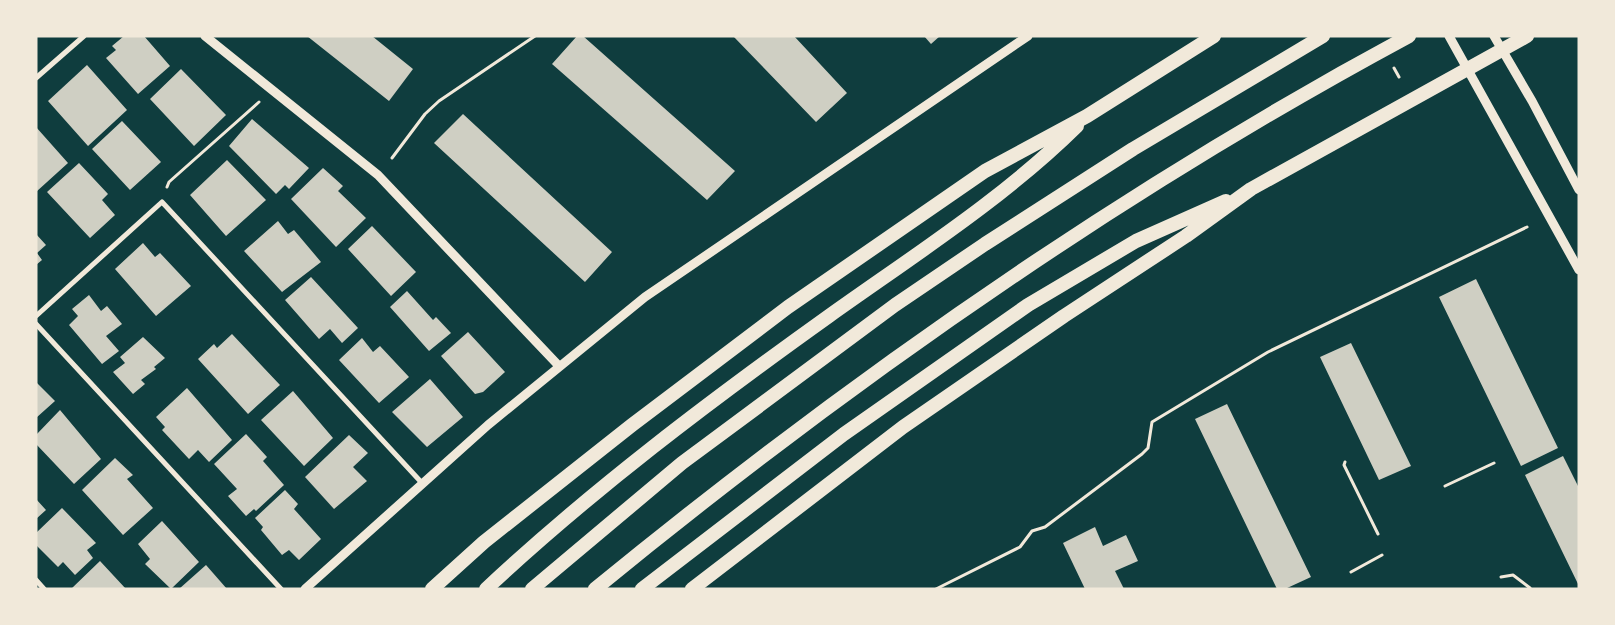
<svg xmlns="http://www.w3.org/2000/svg" width="1615" height="625" viewBox="0 0 1615 625" font-family="'Work Sans',sans-serif">
  <rect width="100%" height="100%" fill="#0f3d3e"/>
  <path fill="#cfcfc3" d="M 124,36 L 144,36 L 170,66 L 138,94 L 106,58 L 116,50 L 112,46 Z
    M 307,36 L 372,36 L 413,69 L 389,101 Z
    M 577,36 L 583,36 L 735,171 L 707,200 L 552,64 Z
    M 733,36 L 794,36 L 847,93 L 816,122 Z
    M 924,36 L 940,36 L 931,44 Z
    M 87,65 L 127,110 L 88,146 L 48,101 Z
    M 181,69 L 226,115 L 194,146 L 150,99 Z
    M 463,114 L 612,252 L 585,282 L 434,143 Z
    M 252,119 L 309,168 L 289,189 L 285,185 L 276,194 L 229,146 Z
    M 122,121 L 161,162 L 130,190 L 92,149 Z
    M 36,127 L 68,163 L 36,192 Z
    M 227,160 L 266,200 L 226,236 L 190,195 Z
    M 79,163 L 108,194 L 102,200 L 115,215 L 90,238 L 47,192 Z
    M 323,168 L 343,186 L 338,191 L 366,218 L 336,247 L 291,199 Z
    M 278,221 L 288,234 L 294,230 L 321,262 L 282,292 L 244,251 Z
    M 372,226 L 416,272 L 391,296 L 348,249 Z
    M 36,234 L 46,245 L 37,253 L 42,260 L 36,265 Z
    M 143,243 L 155,257 L 160,253 L 191,286 L 156,316 L 115,269 Z
    M 311,277 L 358,328 L 342,343 L 330,329 L 319,339 L 285,300 Z
    M 1476,279 L 1558,448 L 1521,466 L 1439,297 Z
    M 407,291 L 433,320 L 436,317 L 451,333 L 429,351 L 390,307 Z
    M 89,295 L 101,311 L 107,306 L 122,324 L 106,336 L 119,351 L 102,364 L 69,325 L 78,316 L 72,309 Z
    M 468,332 L 505,372 L 483,392 L 475,394 L 441,356 Z
    M 232,334 L 280,385 L 248,414 L 198,359 L 214,344 L 217,348 Z
    M 143,337 L 165,358 L 154,367 L 156,369 L 141,380 L 145,384 L 133,394 L 113,372 L 125,363 L 120,357 Z
    M 362,338 L 373,352 L 380,346 L 409,377 L 379,403 L 339,360 Z
    M 1351,343 L 1411,466 L 1379,480 L 1320,357 Z
    M 430,379 L 463,417 L 427,447 L 392,412 Z
    M 36,382 L 55,401 L 36,418 Z
    M 187,388 L 232,440 L 209,462 L 198,450 L 189,459 L 162,430 L 165,427 L 156,417 Z
    M 293,391 L 333,438 L 304,466 L 261,420 Z
    M 1227,404 L 1311,577 L 1285,589 L 1277,589 L 1195,419 Z
    M 60,410 L 101,459 L 74,484 L 36,444 L 36,435 Z
    M 246,434 L 267,457 L 263,461 L 284,485 L 256,511 L 254,509 L 246,516 L 228,496 L 237,489 L 214,464 Z
    M 349,435 L 368,453 L 353,467 L 367,481 L 334,509 L 305,477 Z
    M 1563,456 L 1579,488 L 1579,586 L 1525,475 Z
    M 115,458 L 133,475 L 127,479 L 153,508 L 123,535 L 82,490 Z
    M 285,490 L 298,504 L 294,509 L 321,539 L 299,560 L 289,550 L 282,555 L 261,530 L 263,527 L 255,518 Z
    M 36,499 L 46,510 L 36,519 Z
    M 62,508 L 96,543 L 87,550 L 93,558 L 75,575 L 63,562 L 58,567 L 36,545 L 36,533 Z
    M 162,521 L 199,562 L 171,589 L 145,564 L 150,559 L 138,544 Z
    M 1095,527 L 1103,546 L 1126,535 L 1138,561 L 1115,571 L 1124,589 L 1085,589 L 1063,543 Z
    M 100,561 L 126,589 L 71,589 Z
    M 206,565 L 227,589 L 179,589 Z"/>
  <g fill="none" stroke-linecap="round" stroke-linejoin="round">
    <path stroke="#f1e9da" stroke-width="3" d="M 1394,68 L 1399,77
      M 392,158 L 425,114 L 439,101 L 535,36
      M 167,187 L 169,182 L 259,102
      M 1345,462 L 1344,465 L 1378,534
      M 1445,486 L 1494,463
      M 1351,572 L 1382,555
      M 1501,577 L 1513,575 L 1530,588
      M 936,589 L 1020,547 L 1032,531 L 1045,527 L 1142,454 L 1148,448 L 1152,422 L 1268,352 L 1527,227"/>
    <path stroke="#f1e9da" stroke-width="5" d="M 36,78 L 84,36
      M 36,316 L 162,202 L 422,483
      M 36,324 L 281,589
      M 36,580 L 44,589"/>
    <path stroke="#f1e9da" stroke-width="9" d="M 205,36 L 378,175 L 559,366
      M 1449,36 L 1579,270
      M 1494,36 L 1532,101 L 1579,190
      M 305,589 L 488,425 L 645,297 L 1028,36"/>
    <path stroke="#f1e9da" stroke-width="14" d="M 432,589 L 484,542 L 632,425 L 788,307 L 985,171 L 1087,116 L 1214,36
      M 486,589 C 592,490 710,401 829,316 C 913,256 1003,199 1077,126
      M 532,589 L 682,463 L 895,305 L 985,244 L 1133,149 L 1323,36
      M 595,589 C 849,381 1119,192 1409,36
      M 642,589 L 844,434 L 1028,305 L 1136,241 L 1226,201
      M 692,589 L 903,427 L 1064,316 L 1186,236 L 1251,189 L 1527,36"/>
  </g>
  <rect width="1615" height="625" fill="none" stroke="#f1e9da" stroke-width="75"/>
</svg>
